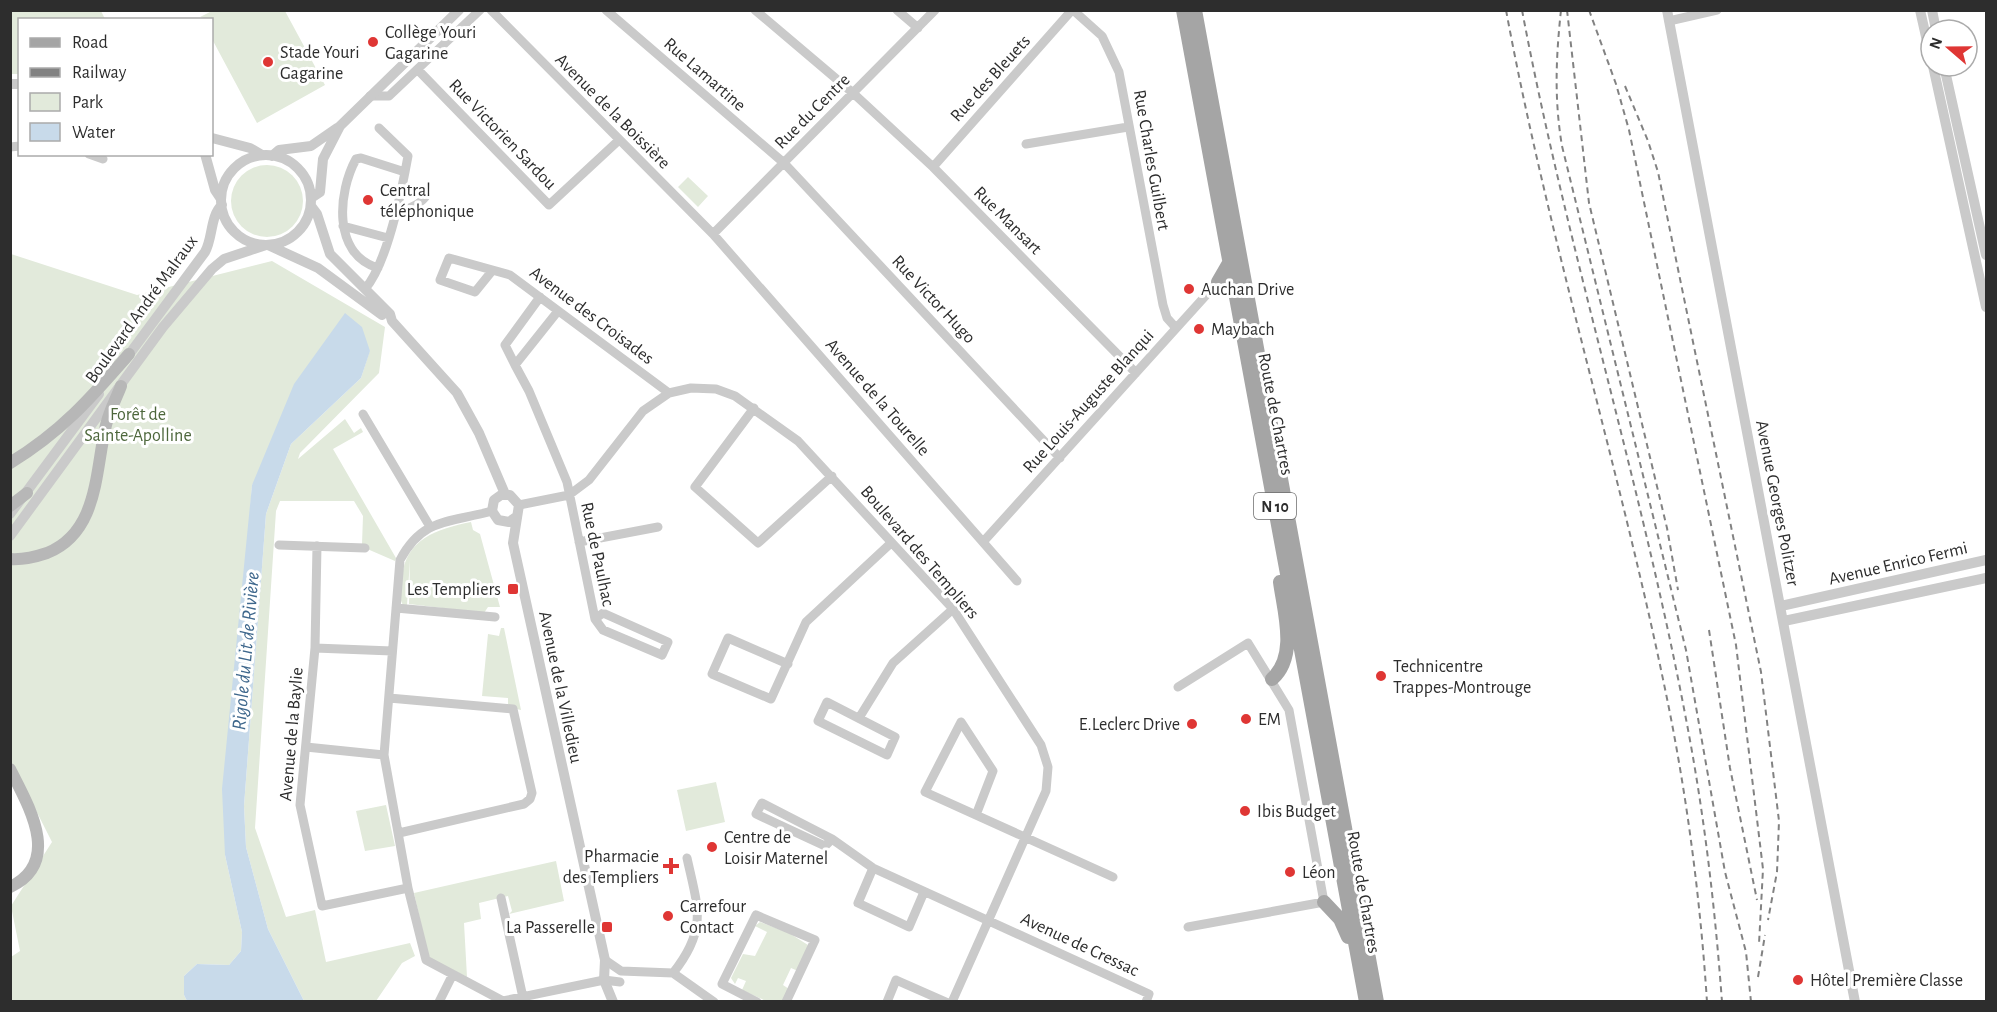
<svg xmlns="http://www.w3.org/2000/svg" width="1997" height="1012" viewBox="0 0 1997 1012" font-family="'Alegreya Sans',sans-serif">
  <rect width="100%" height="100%" fill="#fff"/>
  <path fill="#e2eadb" d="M 11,10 L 101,11 L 105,19 L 20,20 L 19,74 L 11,74 Z
    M 212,11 L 285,11 L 325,85 L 257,123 L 212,39 L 212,20 L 200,17 Z
    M231 201a36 36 0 1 1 72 0a36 36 0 1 1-72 0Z
    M 688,177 L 708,196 L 698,207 L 678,187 Z
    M 11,254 L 137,295 L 272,261 L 385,327 L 379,373 L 300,453 L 298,459 L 345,419 L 354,433 L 361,428 L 363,432 L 333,449 L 396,558 L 395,561 L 365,548 L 362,544 L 363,516 L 354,501 L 280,501 L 276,511 L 255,828 L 286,917 L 315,910 L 326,962 L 410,943 L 415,956 L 402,963 L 376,1001 L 304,1001 L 268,929 L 246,847 L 244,806 L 266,514 L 291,444 L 361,378 L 370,350 L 252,485 L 225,855 L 242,932 L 241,951 L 229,965 L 197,964 L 184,976 L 184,995 L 187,1001 L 11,1001 L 11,957 L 20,951 L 11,906 L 52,842 L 11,761 Z
    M 471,522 L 473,530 L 480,534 L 500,607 L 488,607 L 484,613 L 409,604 L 410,560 L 407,605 L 403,605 C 398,597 401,588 402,578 C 405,539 437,529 471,522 Z
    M 501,628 L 504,628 L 521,710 L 508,707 L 508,698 L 482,696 L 488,634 L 499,636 Z
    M 716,782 L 725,822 L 686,831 L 677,790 Z
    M 386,805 L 395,846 L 365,851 L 356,811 Z
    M 556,861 L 564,901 L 509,914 L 512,911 L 508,896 L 479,903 L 481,919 L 464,923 L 467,977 L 432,960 L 428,955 L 414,893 Z
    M 760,922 L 789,933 L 808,945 L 798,971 L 791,968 L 783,985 L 789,989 L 783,1001 L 766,1001 L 742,990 L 746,981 L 738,978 L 735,984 L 731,978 L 743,954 L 755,956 L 767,932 L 755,926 Z"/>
  <path fill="#c8daea" d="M 345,313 L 362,327 L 370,351 L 361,378 L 291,444 L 266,514 L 244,806 L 246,847 L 268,929 L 304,1001 L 187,1001 L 184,995 L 184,976 L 197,964 L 229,965 L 241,951 L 242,932 L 225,855 L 222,789 L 252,485 L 294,384 Z"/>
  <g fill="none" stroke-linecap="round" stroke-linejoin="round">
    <path stroke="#cacaca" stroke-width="9" d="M 491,10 L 713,234 L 1017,581
      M 606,10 L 784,163 L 1060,458
      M 755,10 L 853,93 L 933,167 L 1136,373
      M 897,10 L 918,28
      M 1073,10 L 1102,36 L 1119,72 L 1163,305 L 1167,318 L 1176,328
      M 1669,21 L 1717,10
      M 418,70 L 549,205 L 618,141
      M 370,96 L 389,96 L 480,10
      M 379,128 L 408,156 L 405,172
      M 1026,144 L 1128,127
      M 10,147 L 20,146
      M 89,154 L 103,159
      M 933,167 L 1072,10
      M 397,210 C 407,211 423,203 427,194
      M 343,226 L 388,238
      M 713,234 L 935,10
      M 492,271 L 475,292 L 440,280 L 449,258 L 510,275 L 669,393
      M 365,289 C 385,266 399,203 405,172 L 361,158 L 356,159 C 338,192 332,254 378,268
      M 540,297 L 505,345 L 515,365 L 558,311
      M 515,365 L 529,391 L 567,482 L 595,619 L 603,630 L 662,655 L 668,642 L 603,613 L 595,619
      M 754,408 L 695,487 L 758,543 L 832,476
      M 363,414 L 429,525
      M 519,505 L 569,495 L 589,480 L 643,411 L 669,393 L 691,388 L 716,389 L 735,396 L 798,441 L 953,609 L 1041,745 L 1048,767 L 1046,791 L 952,1002
      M 492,511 C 450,523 423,517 400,560 L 384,755 L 408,888 L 426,960 L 503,1001 L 604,980 L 620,982
      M 579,542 L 658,527
      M 983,542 L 1218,282
      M 279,545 L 365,548
      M 317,546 L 315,648 L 300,805 L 322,906 L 408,888
      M 396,608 L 495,617
      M 315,648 L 392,651
      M 788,664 L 728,638 L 712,674 L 771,699 L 806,622 L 891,543
      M 1178,687 L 1248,643 L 1289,710 L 1324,902 L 1188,927
      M 389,698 L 513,709 L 532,793 L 530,799 L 524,804 L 399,833
      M 827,702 L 895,737 L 887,755 L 818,721 Z
      M 859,718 L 893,663 L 953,609
      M 306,747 L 384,755
      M 976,815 L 993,771 L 961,722 L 925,792 L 1113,877
      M 832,839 L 825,846 L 756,814 L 762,803 L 832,839 L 873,868 L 1149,994 L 1146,1002
      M 873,868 L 858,903 L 909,927 L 924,892
      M 501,898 L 524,1002
      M 605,960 L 621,971 L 673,973 L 714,1002
      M 673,973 C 708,929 698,908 687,858
      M 439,1002 L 452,976
      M 757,1002 L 722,984 L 756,915 L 815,940 L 786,1002
      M 887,1002 L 896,980 L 946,1002"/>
    <path stroke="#cacaca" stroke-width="10" d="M 1667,10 L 1855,1002
      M 1920,10 L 1931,59
      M 1932,10 L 1936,30
      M 1933,66 L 1986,307
      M 1944,66 L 1986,255
      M 10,84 L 20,84
      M 212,138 L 250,148 L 262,155
      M 205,154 L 215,190 L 221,199
      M221 200a45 45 0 1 1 90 0a45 45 0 1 1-90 0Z
      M 272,156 L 279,150 L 311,146 L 337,128
      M 311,198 L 320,192 L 323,159 L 340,126 L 459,10
      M 311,206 L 317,214 L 330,254 L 390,314 L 392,321 L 457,393 L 479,433 L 505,494
      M 268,245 L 318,268 L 382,315
      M 125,360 L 205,252 C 213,238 210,216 222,205
      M 10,514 L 99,394
      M 516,517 L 509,522 L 498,520 L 492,511 L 494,500 L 501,495 L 510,495 L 519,505 L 513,543 L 605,960 L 604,980 L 613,1002
      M 10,536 L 163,327 L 212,269 L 224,259 L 266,245
      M 1781,606 L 1986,560
      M 1784,621 L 1986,578"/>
    <path stroke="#b7b7b7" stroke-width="12" d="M 10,463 C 61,432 91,398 129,354
      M 10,506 L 27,493
      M 10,559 C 23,560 35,557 47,553 C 99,532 95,471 106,425 C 109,412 116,399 121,386
      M 10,769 C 28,805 63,862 10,887"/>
    <path stroke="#a5a5a5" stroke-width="14" d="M 1183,10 L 1366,1002
      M 1195,10 L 1377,1002
      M 1229,263 L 1218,282 L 1234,289
      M 1272,679 C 1298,656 1284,612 1280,582
      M 1324,902 L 1340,919 L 1348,937"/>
    <path stroke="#828282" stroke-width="2" stroke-dasharray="6 4.5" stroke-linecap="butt" d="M 1506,10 C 1548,237 1617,458 1664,684 C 1686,788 1700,895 1707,1002
      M 1522,10 C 1567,249 1641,481 1686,719 C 1704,812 1715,907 1722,1002
      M 1561,10 C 1556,57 1554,99 1562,146 L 1686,650 L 1725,872 L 1746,952 L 1751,1002
      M 1567,10 L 1589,203 L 1667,528 L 1678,590
      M 1589,10 L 1616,84 L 1629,130 L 1736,645 L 1763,869 L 1759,944
      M 1625,86 L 1648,141 L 1658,172 L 1761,672 L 1779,821 L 1777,872 L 1768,920
      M 1709,630 L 1730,768 L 1757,900
      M 1758,977 L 1765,935"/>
  </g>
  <g fill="#df3634" stroke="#fff" stroke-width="2">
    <circle cx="373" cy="42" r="6"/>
    <circle cx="268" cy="62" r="6"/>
    <circle cx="368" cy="200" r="6"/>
    <circle cx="1189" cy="289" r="6"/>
    <circle cx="1199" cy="329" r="6"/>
    <rect x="507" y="583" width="12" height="12" rx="3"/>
    <circle cx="1381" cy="676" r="6"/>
    <circle cx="1246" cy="719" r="6"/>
    <circle cx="1192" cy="724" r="6"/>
    <circle cx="1245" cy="811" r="6"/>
    <circle cx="712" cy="847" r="6"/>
    <path d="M668 857h6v6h6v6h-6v6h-6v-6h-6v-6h6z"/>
    <circle cx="1290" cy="872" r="6"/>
    <circle cx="668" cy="916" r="6"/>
    <rect x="601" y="921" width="12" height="12" rx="3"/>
    <circle cx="1798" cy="980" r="6"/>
  </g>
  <g text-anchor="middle" stroke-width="6" stroke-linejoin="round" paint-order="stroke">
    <rect fill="#fff" stroke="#6c6c6c" stroke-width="1.5" x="1254" y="493" width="42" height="26" rx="4.5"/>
    <g font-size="16" font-weight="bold" fill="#2d2d2d">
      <text x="1275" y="512">N 10</text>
    </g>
    <g font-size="18" fill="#2d2d2d" stroke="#fff" text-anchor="start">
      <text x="385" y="38">Collège Youri<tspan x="385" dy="21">Gagarine</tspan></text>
      <text x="280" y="58">Stade Youri<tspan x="280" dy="21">Gagarine</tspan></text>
      <text x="380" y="196">Central<tspan x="380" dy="21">téléphonique</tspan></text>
      <text x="1201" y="295">Auchan Drive</text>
      <text x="1211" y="335">Maybach</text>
      <text x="501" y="595" text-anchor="end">Les Templiers</text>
      <text x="1393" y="672">Technicentre<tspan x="1393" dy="21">Trappes-Montrouge</tspan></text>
      <text x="1258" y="725">EM</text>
      <text x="1180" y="730" text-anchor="end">E.Leclerc Drive</text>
      <text x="1257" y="817">Ibis Budget</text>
      <text x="724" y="843">Centre de<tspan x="724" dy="21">Loisir Maternel</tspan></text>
      <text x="659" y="862" text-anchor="end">Pharmacie<tspan x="659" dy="21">des Templiers</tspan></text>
      <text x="1302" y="878">Léon</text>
      <text x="680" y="912">Carrefour<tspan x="680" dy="21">Contact</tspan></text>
      <text x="595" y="933" text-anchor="end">La Passerelle</text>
      <text x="1810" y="986">Hôtel Première Classe</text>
    </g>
    <g font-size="18" fill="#2d2d2d" stroke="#fff">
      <text transform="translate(705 74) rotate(41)" y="6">Rue Lamartine</text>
      <text transform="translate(990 78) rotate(-48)" y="6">Rue des Bleuets</text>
      <text transform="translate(613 111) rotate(45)" y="6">Avenue de la Boissière</text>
      <text transform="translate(812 111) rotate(-45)" y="6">Rue du Centre</text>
      <text transform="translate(503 134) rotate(46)" y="6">Rue Victorien Sardou</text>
      <text transform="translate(1152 160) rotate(80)" y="6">Rue Charles Guilbert</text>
      <text transform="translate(1008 220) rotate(45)" y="6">Rue Mansart</text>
      <text transform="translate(934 299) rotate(47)" y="6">Rue Victor Hugo</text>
      <text transform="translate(141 309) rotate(-54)" y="6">Boulevard André Malraux</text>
      <text transform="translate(592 315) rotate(37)" y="6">Avenue des Croisades</text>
      <text transform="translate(878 397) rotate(49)" y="6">Avenue de la Tourelle</text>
      <text transform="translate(1088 401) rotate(-48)" y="6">Rue Louis-Auguste Blanqui</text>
      <text transform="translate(1276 414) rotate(79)" y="6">Route de Chartres</text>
      <text transform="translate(1778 503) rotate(79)" y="6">Avenue Georges Politzer</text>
      <text transform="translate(920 552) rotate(49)" y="6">Boulevard des Templiers</text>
      <text transform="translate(598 554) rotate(78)" y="6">Rue de Paulhac</text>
      <text transform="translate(1898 563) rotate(-13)" y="6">Avenue Enrico Fermi</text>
      <text transform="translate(561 687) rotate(78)" y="6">Avenue de la Villedieu</text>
      <text transform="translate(291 734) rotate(-85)" y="6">Avenue de la Baylie</text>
      <text transform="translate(1364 892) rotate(80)" y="6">Route de Chartres</text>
      <text transform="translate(1080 944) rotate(25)" y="6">Avenue de Cressac</text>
    </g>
    <g font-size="18" fill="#4d673c" stroke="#fff">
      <text x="138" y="420">Forêt de<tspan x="138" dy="21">Sainte-Apolline</tspan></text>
    </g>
    <g font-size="20" font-style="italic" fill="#3e678c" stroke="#fff">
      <text transform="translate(245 651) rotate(-85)" y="7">Rigole du Lit de Rivière</text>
    </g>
  </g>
  <rect width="1997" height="1012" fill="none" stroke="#2d2d2d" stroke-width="24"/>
  <rect x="18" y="18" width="195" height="138" fill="#ffffff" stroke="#ababab" stroke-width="1.5"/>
  <rect x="30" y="38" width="30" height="9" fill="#a5a5a5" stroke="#ababab" stroke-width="1.5"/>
  <text x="72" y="48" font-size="18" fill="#2d2d2d">Road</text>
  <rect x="30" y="68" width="30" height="9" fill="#828282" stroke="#ababab" stroke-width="1.5"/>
  <text x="72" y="78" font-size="18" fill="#2d2d2d">Railway</text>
  <rect x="30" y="93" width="30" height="18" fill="#e2eadb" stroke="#ababab" stroke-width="1.5"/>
  <text x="72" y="108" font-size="18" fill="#2d2d2d">Park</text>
  <rect x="30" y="123" width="30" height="18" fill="#c8daea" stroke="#ababab" stroke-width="1.5"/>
  <text x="72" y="138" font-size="18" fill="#2d2d2d">Water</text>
  <g transform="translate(1949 48) rotate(290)"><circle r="28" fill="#ffffff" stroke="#ababab" stroke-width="1.5"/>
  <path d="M0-4.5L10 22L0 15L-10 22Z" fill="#df3634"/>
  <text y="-9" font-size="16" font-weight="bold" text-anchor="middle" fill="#2d2d2d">N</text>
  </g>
</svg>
